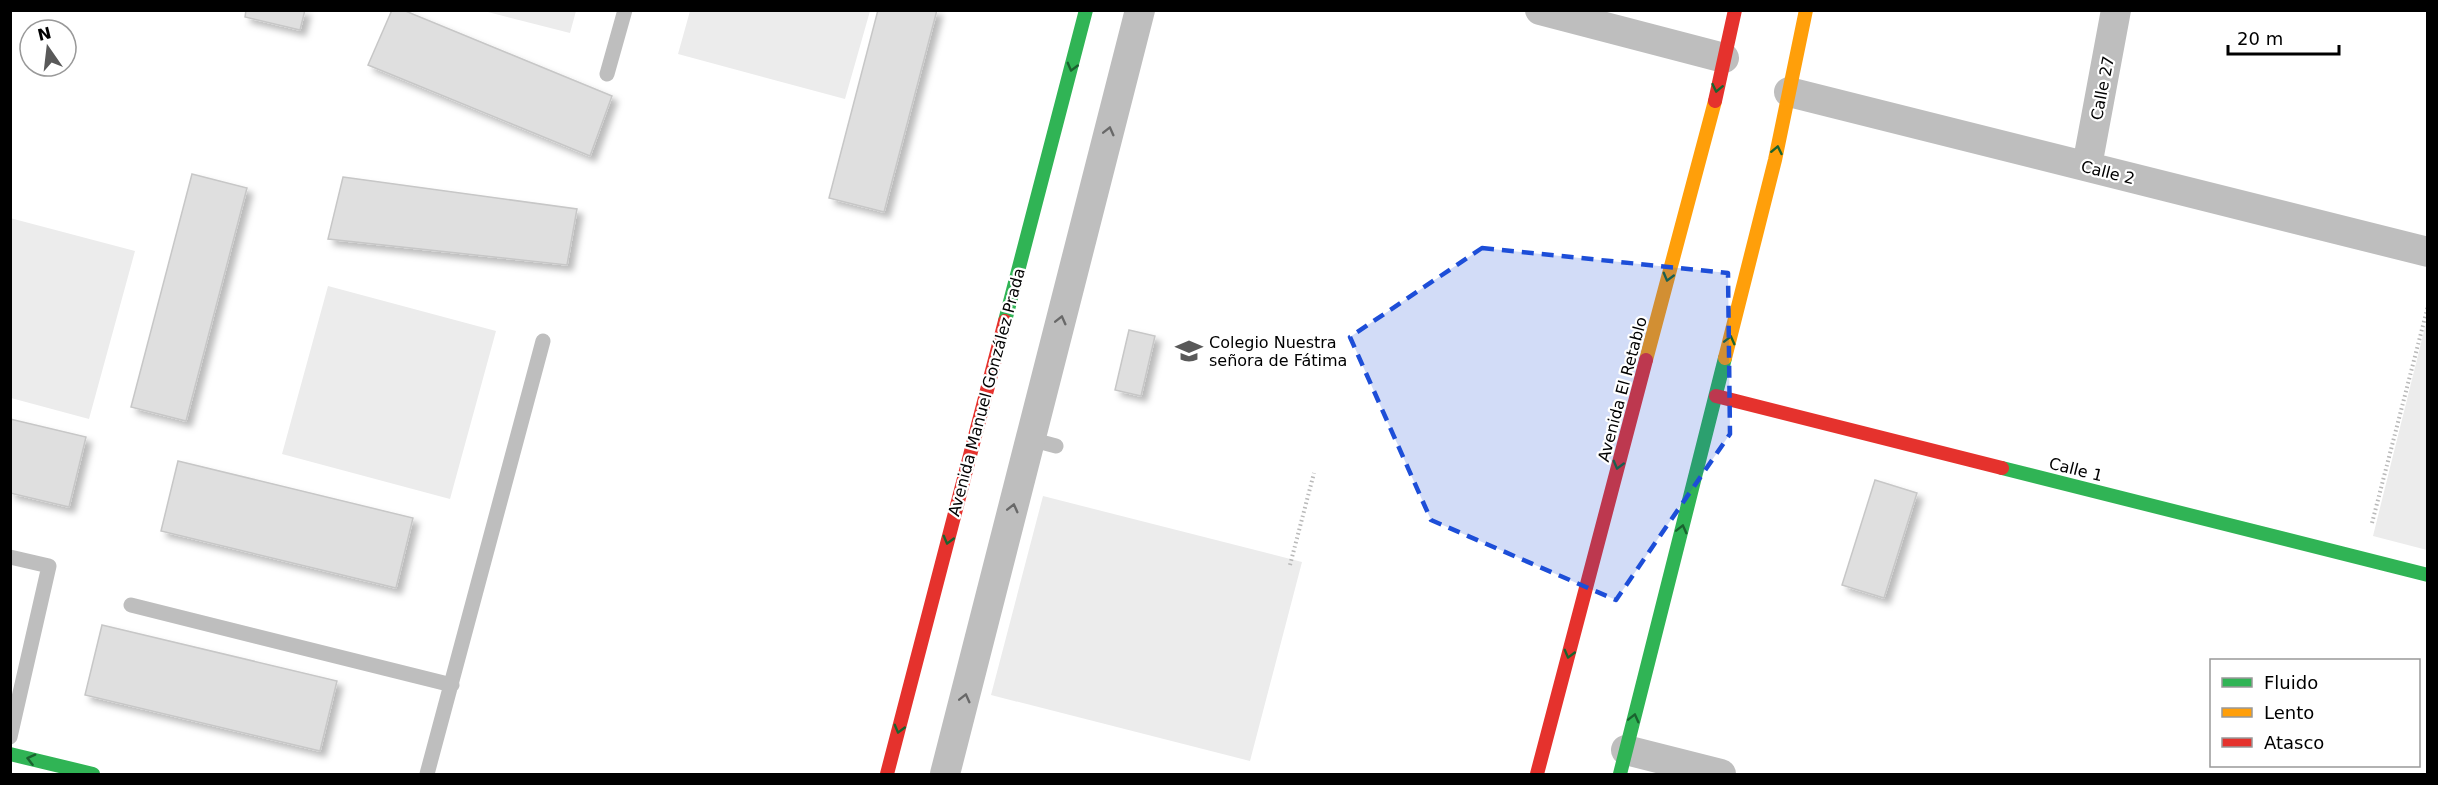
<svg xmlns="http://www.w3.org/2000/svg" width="2438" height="785" viewBox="0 0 2438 785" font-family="'DejaVu Sans',sans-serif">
  <defs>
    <filter id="shadow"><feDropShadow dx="5.5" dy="5.5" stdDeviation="3" flood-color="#0004"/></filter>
  </defs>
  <rect width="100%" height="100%" fill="#fff"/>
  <path fill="#ececec" d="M 484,11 L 576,10 L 576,11 L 570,33 Z
    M 690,11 L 690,10 L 870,11 L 845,99 L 678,54 Z
    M 10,218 L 135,251 L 89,419 L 11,398 Z
    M 328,286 L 496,331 L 450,499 L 282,454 Z
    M 2427,319 L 2427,550 L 2373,536 Z
    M 1043,496 L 1302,562 L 1250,761 L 991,695 Z"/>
  <path fill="#dfdfdf" stroke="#c7c7c7" stroke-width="1.5" filter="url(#shadow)" d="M 246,10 L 305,10 L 300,30 L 245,17 Z
    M 392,10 L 403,10 L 612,96 L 590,156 L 368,65 Z
    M 878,10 L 937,10 L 884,212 L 829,198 Z
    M 192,174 L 247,188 L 186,421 L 131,407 Z
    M 343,177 L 577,209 L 567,265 L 328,239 Z
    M 1129,330 L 1155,336 L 1141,396 L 1115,390 Z
    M 10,419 L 86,437 L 69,507 L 10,493 Z
    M 178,461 L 413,518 L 396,588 L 161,531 Z
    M 1875,480 L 1917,493 L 1884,598 L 1842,585 Z
    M 102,625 L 337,681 L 320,751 L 85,695 Z"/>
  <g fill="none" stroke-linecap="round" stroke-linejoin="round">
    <path stroke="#b9b9b9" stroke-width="4" stroke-dasharray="1.5 3" stroke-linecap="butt" d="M 2372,523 L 2428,306
      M 1290,565 L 1314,473"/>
    <path stroke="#bebebe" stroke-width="15" d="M 607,74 L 625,10
      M 1030,439 L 1056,446
      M 10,557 L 49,566 L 10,737
      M 131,605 L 452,685
      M 427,774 L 543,341"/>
    <path stroke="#bebebe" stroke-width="30" d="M 1540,10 L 1724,58
      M 1789,92 L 2428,252
      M 2087,166 L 2116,10
      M 1626,750 L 1721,774
      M 945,774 L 1140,10"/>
    <path stroke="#30b455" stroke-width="14" d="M 1005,321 L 1086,10
      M 2002,468 L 2428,575
      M 10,754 L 93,774
      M 1620,774 L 1725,358"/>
    <path stroke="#ff9f0a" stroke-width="14" d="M 1725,358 L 1775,160 L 1806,10
      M 1646,360 L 1715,101"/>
    <path stroke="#e5322d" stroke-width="14" d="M 1715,101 L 1735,10
      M 1716,396 L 2002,468
      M 887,774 L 1005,321
      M 1537,774 L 1646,360"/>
  </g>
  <defs><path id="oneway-chevron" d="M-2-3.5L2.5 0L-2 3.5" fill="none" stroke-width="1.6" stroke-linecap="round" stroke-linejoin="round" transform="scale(1.5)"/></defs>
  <g stroke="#1a632f">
    <use href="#oneway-chevron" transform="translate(1072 67) rotate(105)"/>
    <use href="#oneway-chevron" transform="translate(1717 88) rotate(102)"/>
    <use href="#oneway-chevron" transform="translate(1777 150) rotate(-78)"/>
    <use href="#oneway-chevron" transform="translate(1668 277) rotate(105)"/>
    <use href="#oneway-chevron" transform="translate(1730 340) rotate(-76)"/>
    <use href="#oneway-chevron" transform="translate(1618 465) rotate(105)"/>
    <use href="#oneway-chevron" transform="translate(1682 529) rotate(-76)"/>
    <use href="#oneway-chevron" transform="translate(948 540) rotate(105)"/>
    <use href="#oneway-chevron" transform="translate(1569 654) rotate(105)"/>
    <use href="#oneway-chevron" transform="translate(1634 718) rotate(-76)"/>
    <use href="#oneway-chevron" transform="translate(899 729) rotate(105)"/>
    <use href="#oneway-chevron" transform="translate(31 759) rotate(-166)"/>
  </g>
  <g stroke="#686868">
    <use href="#oneway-chevron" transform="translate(1109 131) rotate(-76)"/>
    <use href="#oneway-chevron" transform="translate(1061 320) rotate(-76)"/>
    <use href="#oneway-chevron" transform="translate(1013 508) rotate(-76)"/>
    <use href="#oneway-chevron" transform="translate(965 698) rotate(-76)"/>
  </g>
  <path fill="#1d4ed8" fill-opacity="0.2" stroke="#1d4ed8" stroke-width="4.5" stroke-dasharray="12 8" stroke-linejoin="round" d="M 1482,248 L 1728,273 L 1730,434 L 1616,600 L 1431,520 L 1350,337 Z"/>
  <defs>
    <symbol id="school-bare" viewBox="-9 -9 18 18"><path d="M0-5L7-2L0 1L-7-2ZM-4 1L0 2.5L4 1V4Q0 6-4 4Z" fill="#595959" stroke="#fff" stroke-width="2.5" paint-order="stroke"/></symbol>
  </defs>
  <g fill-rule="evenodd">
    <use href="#school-bare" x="1170" y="332" width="38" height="38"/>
  </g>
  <g text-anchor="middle" stroke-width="4.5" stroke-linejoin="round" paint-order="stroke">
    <g font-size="16" fill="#000" stroke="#fff">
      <text transform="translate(2102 88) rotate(-79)" y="6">Calle 27</text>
      <text transform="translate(2108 172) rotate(14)" y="6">Calle 2</text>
      <text transform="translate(1622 389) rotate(-75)" y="6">Avenida El Retablo</text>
      <text transform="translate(986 392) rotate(-75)" y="6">Avenida Manuel González Prada</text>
      <text transform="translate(2076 469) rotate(14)" y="6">Calle 1</text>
    </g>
    <g font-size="16" fill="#000" stroke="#fff" text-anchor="start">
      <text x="1209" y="348">Colegio Nuestra<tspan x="1209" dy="18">señora de Fátima</tspan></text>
    </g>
  </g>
  <rect width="2438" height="785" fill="none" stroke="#000000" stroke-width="24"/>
  <rect x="2210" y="659" width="210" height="108" fill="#ffffff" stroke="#999999" stroke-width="1.5"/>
  <rect x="2222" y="678" width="30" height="9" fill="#30b455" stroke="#999999" stroke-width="1.5"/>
  <text x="2264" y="689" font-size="18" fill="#000000">Fluido</text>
  <rect x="2222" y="708" width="30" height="9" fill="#ff9f0a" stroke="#999999" stroke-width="1.5"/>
  <text x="2264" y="719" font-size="18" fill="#000000">Lento</text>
  <rect x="2222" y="738" width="30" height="9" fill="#e5322d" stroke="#999999" stroke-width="1.5"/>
  <text x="2264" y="749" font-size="18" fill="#000000">Atasco</text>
  <g transform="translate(48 48) rotate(346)"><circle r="28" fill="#ffffff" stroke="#999999" stroke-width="1.5"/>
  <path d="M0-4.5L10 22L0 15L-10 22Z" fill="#595959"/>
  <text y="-9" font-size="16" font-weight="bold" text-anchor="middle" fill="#000000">N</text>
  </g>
  <path d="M2228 45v9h111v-9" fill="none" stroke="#000000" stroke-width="3"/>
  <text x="2237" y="45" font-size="18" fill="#000000" stroke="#ffffff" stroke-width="4.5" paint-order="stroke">20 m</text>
</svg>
